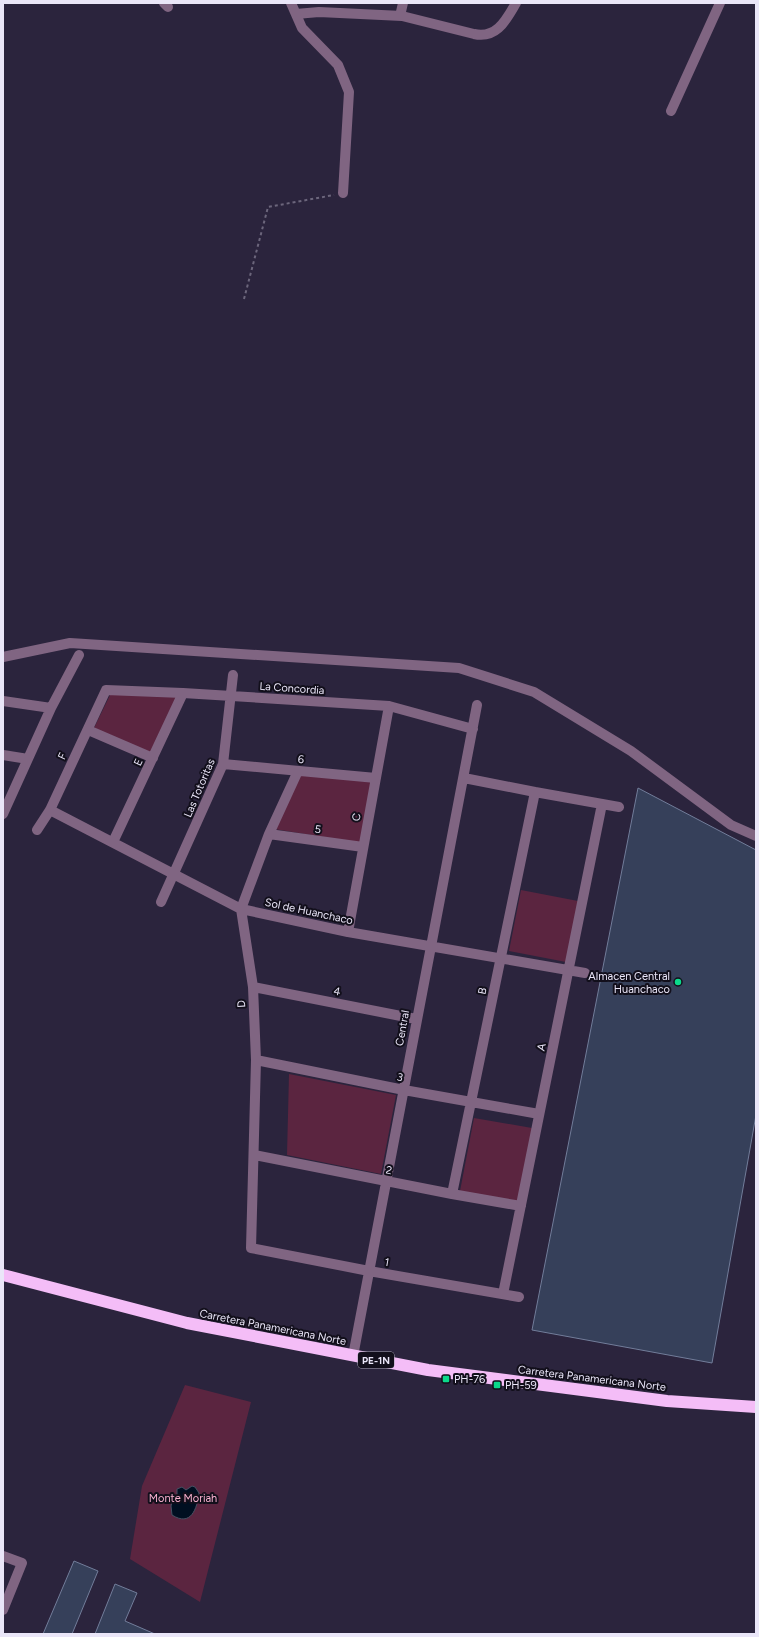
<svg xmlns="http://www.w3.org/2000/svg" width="759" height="1637" viewBox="0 0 759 1637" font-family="Figtree,sans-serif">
  <rect width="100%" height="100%" fill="#2b243d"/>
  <path fill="#5b2540" d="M 111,693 L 178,695 L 152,753 L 94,728 Z
    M 302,773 L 373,779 L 361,843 L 274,829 Z
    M 521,890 L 578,901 L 566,962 L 509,951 Z
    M 289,1074 L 396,1095 L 381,1174 L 287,1155 Z
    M 474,1118 L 532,1128 L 519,1203 L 460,1191 Z
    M 185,1385 L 251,1402 L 200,1602 L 130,1559 L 142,1486 Z"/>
  <path fill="#000f21" stroke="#465062" d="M 192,1486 L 195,1487 L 199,1493 C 197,1509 191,1527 172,1515 L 171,1506 L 172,1502 L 179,1497 L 177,1494 L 177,1489 L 182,1487 L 186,1490 Z"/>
  <path fill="#36405a" stroke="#727d9a" d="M 638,788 L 756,850 L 756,1115 L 712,1363 L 532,1330 Z
    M 74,1561 L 98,1571 L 72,1634 L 43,1634 Z
    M 115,1584 L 137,1593 L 125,1621 L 155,1634 L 95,1634 Z"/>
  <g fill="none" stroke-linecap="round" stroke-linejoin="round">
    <path stroke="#6c667c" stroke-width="2" stroke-dasharray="3 3" stroke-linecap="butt" d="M 244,299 L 268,207 L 334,195"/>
    <path stroke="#806582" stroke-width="10" d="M 164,3 L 168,7
      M 291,3 L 302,28 L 338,65 L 349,92 L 343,193
      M 296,14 L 319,12 L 402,16 L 474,34 C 497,39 506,20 516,3
      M 400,16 L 403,3
      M 671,111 L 720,3
      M 3,657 L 70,643 L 459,668 L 534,692 L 631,751 L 731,825 L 756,836
      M 3,701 L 51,708
      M 88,730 L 153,758
      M 3,755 L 28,759
      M 223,764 L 376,778
      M 298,771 L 269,834 L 241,909 L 253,987 L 256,1060 L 251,1248 L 369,1271 L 519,1297
      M 464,778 L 535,792 L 619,807
      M 50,810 L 241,909 L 348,932 L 585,973
      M 3,814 L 51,708 L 79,655
      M 37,830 L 50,810 L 106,690 L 183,693 L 389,706 L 473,729
      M 269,834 L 363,847
      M 113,842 L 183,693
      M 161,902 L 223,764 L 233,675
      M 348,932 L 389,706
      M 253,987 L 416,1019
      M 256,1060 L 404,1090 L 539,1114
      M 254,1155 L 452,1194 L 521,1206
      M 452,1194 L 535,792
      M 503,1294 L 602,804
      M 353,1356 L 477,705
      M 3,1556 L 22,1563 L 3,1610"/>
    <path stroke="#f4bdf7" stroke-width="12" d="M 3,1275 L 187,1323 L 428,1370 L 667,1401 L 756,1407"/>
  </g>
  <g fill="#0bd98b" stroke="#120f1b" stroke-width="1.5">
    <circle cx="678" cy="982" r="4"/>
    <rect x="442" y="1375" width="8" height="8" rx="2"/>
    <rect x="493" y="1381" width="8" height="8" rx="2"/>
  </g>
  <g text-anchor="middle" stroke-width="4" stroke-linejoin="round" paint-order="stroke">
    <rect fill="#120f1b" stroke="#a9a6b6" stroke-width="1" x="358" y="1352" width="36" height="16" rx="3"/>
    <g font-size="10" font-weight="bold" fill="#eae6f8">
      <text x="376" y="1364">PE-1N</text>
    </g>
    <g font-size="11" fill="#eae6f8" stroke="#120f1b">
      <text transform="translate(292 688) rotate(4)" y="4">La Concordia</text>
      <text transform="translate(62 756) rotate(-64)" y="4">F</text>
      <text transform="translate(301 759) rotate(5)" y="4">6</text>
      <text transform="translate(138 762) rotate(-65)" y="4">E</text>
      <text transform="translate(199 788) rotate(-67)" y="4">Las Totoritas</text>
      <text transform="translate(356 817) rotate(-79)" y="4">C</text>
      <text transform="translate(318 829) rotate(8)" y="4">5</text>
      <text transform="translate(309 911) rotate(12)" y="4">Sol de Huanchaco</text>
      <text transform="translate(337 991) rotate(11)" y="4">4</text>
      <text transform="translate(482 991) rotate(-78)" y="4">B</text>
      <text transform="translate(241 1004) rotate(-93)" y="4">D</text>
      <text transform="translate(402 1028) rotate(-80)" y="4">Central</text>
      <text transform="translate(541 1047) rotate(-78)" y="4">A</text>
      <text transform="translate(400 1077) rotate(12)" y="4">3</text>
      <text transform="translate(389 1170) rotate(11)" y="4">2</text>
      <text transform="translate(387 1262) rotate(10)" y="4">1</text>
      <text transform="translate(273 1327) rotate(11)" y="4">Carretera Panamericana Norte</text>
      <text transform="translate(592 1378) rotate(7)" y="4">Carretera Panamericana Norte</text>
    </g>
    <g font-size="11" fill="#eae6f8" stroke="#120f1b" text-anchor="start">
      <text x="670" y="980" text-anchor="end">Almacen Central<tspan x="670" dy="13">Huanchaco</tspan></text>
      <text x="454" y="1383">PH-76</text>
      <text x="505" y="1389">PH-59</text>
    </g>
    <g font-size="11" fill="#f9b1d0" stroke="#120f1b">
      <text x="183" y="1502">Monte Moriah</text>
    </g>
  </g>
  <rect width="759" height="1637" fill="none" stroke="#eae6f8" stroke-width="8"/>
</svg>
